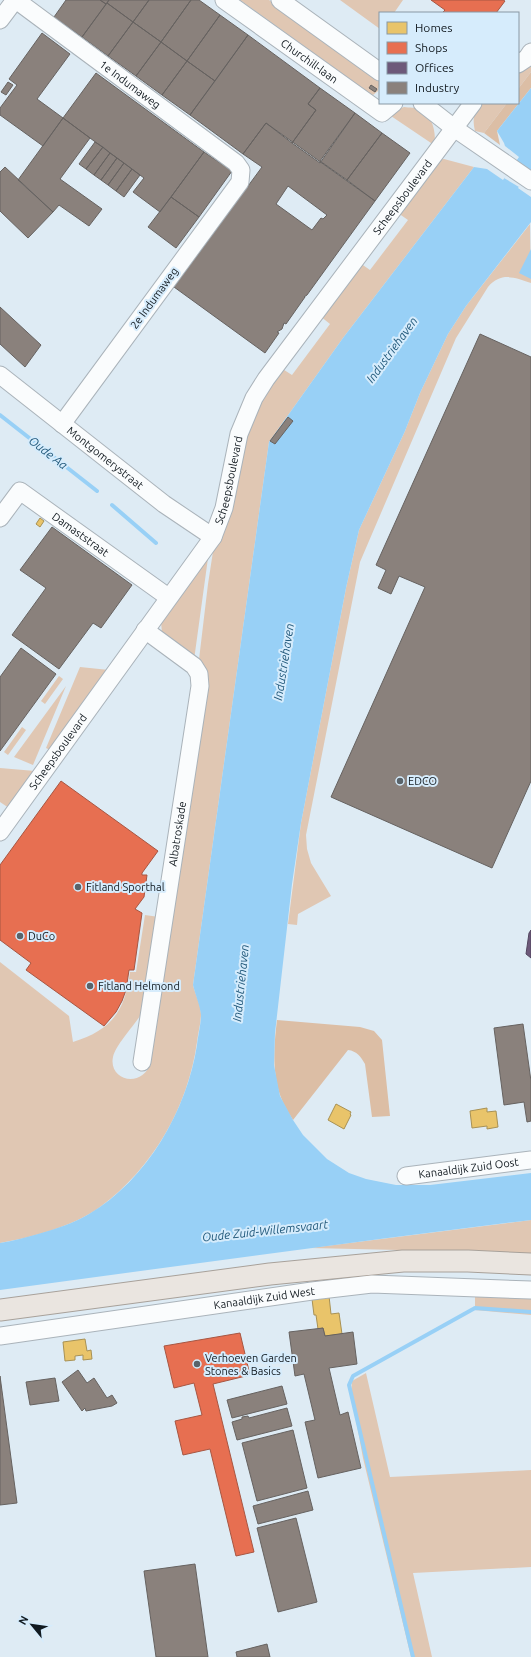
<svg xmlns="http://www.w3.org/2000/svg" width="531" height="1657" viewBox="0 0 531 1657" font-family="Ubuntu,sans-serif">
  <rect width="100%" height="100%" fill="#deebf4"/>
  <path fill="#e0c7b3" d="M 240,0 L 269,0 L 380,81 L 378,91 L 373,95 L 369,93 Z
    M 340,0 L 403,0 L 394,13 L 380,13 L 380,29 Z
    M 531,61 L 531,72 L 518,89 L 518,71 Z
    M 481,103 L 507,103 L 484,133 L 475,131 C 472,118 474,114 481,103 Z
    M 404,107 C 409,108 416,107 420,109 C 432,114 437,134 434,145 L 391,116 L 392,112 Z
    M 444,159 L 474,167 L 343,338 L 269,442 L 193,985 C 195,994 201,1005 201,1014 C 201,1023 198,1033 197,1042 C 188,1107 153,1168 100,1207 C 72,1227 33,1237 0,1243 L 0,962 L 69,1016 L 73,1042 C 111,1030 125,1012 130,972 L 136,972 L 145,915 L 159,917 L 143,1011 C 136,1024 116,1044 113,1057 C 108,1080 142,1090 151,1062 L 208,584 L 214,545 L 251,419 L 281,368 L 292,375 L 330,324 L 320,316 L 360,263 L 370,270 L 408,220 L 398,213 L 438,160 Z
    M 530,224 L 531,283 C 514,277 501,272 488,287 L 456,338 L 360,562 L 306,835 L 307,849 L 311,863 L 331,896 L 298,914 L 297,925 L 288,924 L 301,823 L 346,588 L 359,530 L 405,431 L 420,393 L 448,334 L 466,306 Z
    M 208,558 L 194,660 L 162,633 L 161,622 Z
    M 80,667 L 109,670 L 50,750 L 46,748 Z
    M 59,676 L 63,679 L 45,704 L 41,701 Z
    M 66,686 L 33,765 L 14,757 Z
    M 22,727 L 26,730 L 8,755 L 4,752 Z
    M 0,768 L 35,771 L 9,808 L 0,802 Z
    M 531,1220 L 531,1254 L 488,1252 L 310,1248 Z
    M 475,1295 L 531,1297 L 531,1315 L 475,1310 Z
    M 366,1373 L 390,1477 L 531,1470 L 531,1567 L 413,1573 L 432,1657 L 411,1657 L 363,1458 L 351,1393 L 352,1381 Z"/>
  <path fill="#dcbea5" d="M 531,72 L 531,88 L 497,131 L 500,145 L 484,133 L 507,103 L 518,103 L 518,89 Z
    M 277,1020 L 360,1027 L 374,1031 L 382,1040 L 390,1116 L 372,1117 L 365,1064 C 361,1057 357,1051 348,1050 L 293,1120 C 288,1112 283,1104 280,1095 C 272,1071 274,1045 277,1020 Z"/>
  <path fill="#98d0f6" d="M 531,88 L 531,170 L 518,188 L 531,197 L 531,222 L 466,306 L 448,334 L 420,393 L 405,431 L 359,530 L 346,588 L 301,823 L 292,884 L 275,1033 L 274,1065 L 280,1096 L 293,1120 L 303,1135 L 327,1159 L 349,1173 L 366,1179 L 396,1185 L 430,1185 L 531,1173 L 531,1220 C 354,1242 177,1266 0,1290 L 0,1243 C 13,1241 26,1237 38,1234 C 56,1229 74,1223 89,1214 C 147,1180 187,1110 197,1045 C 198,1035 201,1024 201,1015 C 200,1005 195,994 193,985 L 269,442 L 343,338 L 474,167 L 487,169 L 503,180 L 519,157 L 505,146 L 504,143 L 497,131 Z
    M 531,249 L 531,279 L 519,273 Z"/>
  <path fill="#deebf4" d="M 516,162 L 530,172 L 519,187 L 504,178 Z"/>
  <path fill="#e9c46a" stroke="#a89154" d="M 40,518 L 44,521 L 40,527 L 36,524 Z
    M 336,1104 L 351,1112 L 350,1114 L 351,1115 L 344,1129 L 328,1120 Z
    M 487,1108 L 487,1112 L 496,1111 L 498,1127 L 487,1129 L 487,1126 L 472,1128 L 470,1111 Z
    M 329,1296 L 331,1314 L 339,1313 L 342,1334 L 325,1336 L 323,1328 L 318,1329 L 316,1315 L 314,1315 L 312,1299 Z
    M 85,1339 L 87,1351 L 91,1350 L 92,1359 L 83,1360 L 83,1355 L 75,1356 L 75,1360 L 65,1361 L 63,1342 Z"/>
  <path fill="#e76f51" stroke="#a75642" d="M 431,0 L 503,0 L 505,1 L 496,13 L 442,13 L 445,10 Z
    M 61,781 L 158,851 L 142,873 L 142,875 L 147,875 L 144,897 L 135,909 L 142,913 L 134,970 L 129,970 L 126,990 L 122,1001 L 116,1012 L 104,1026 L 26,970 L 31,963 L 0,940 L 0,865 Z
    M 240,1333 L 250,1375 L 213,1384 L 254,1552 L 236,1556 L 210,1449 L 183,1455 L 175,1421 L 202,1415 L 194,1383 L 174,1388 L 164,1346 Z"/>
  <path fill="#6d597a" stroke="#52465f" d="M 531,930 L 531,958 L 526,954 L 529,933 Z"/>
  <path fill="#8a817c" stroke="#666260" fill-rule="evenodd" d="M 66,0 L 100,0 L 106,4 L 82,37 L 54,17 Z
    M 100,0 L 109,0 L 106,4 Z
    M 109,0 L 149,0 L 133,22 L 107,3 Z
    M 149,0 L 191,0 L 161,42 L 133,22 Z
    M 191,0 L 199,0 L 220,15 L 187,61 L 161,42 Z
    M 107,3 L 133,22 L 108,56 L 82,37 Z
    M 220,15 L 248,35 L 215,81 L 187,61 Z
    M 133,22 L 161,42 L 136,76 L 108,56 Z
    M 42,33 L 70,54 L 37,99 L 63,118 L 43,146 L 0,115 L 0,108 L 17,85 L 9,79 Z
    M 248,35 L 320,88 L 308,104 L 316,110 L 292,143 L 266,123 L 243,154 L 190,115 Z
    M 161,42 L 187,61 L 162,95 L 136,76 Z
    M 187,61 L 215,81 L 190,115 L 162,95 Z
    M 96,73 L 204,152 L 160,212 L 133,192 L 144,178 L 63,118 Z
    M 8,82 L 13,85 L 6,95 L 1,92 Z
    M 371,85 L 377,89 L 375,92 L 369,88 Z
    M 320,88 L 355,113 L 320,163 L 292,143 L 316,110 L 308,104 Z
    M 355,113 L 382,133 L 347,180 L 320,161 Z
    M 63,118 L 90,138 L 60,179 L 102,209 L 89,226 L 59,205 L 53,212 L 18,180 Z
    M 266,123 L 375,201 L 307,295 L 304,297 L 305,297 L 286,324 L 284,323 L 282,329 L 277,332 L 279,333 L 265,353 L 174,287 L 262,167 L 243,154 ZM 288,186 L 327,215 L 323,219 L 321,218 L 312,230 L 276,204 Z
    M 382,133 L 410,153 L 375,201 L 347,180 Z
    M 95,142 L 103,147 L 86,169 L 79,164 Z
    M 103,147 L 110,153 L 94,175 L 86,169 Z
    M 204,152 L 232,171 L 199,217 L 171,197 Z
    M 110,153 L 117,158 L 101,180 L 94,175 Z
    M 117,158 L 124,163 L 108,185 L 101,180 Z
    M 124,163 L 132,169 L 116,191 L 108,185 Z
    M 5,167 L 53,212 L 28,238 L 0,211 L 0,172 Z
    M 132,169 L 140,175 L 124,197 L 116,191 Z
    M 171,197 L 199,217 L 176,248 L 148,227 Z
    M 0,307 L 41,345 L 25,367 L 0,344 Z
    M 480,334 L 531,357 L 531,781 L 492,868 L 331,797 L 425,587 L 399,576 L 391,594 L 378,588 L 386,570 L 376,565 Z
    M 288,417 L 293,421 L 275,444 L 270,441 Z
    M 52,527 L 132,585 L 101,628 L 93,623 L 59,669 L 12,635 L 46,588 L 20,570 Z
    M 21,648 L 56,674 L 0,751 L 0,677 Z
    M 523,1024 L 531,1081 L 531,1121 L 527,1122 L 524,1102 L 504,1105 L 494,1028 Z
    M 323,1328 L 325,1336 L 353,1332 L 357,1364 L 329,1368 L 340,1415 L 348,1412 L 361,1468 L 318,1478 L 305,1422 L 315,1420 L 304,1374 L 295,1376 L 289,1332 Z
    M 78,1370 L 87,1383 L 94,1378 L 107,1398 L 112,1395 L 117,1403 L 112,1406 L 86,1411 L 85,1408 L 82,1411 L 62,1382 Z
    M 0,1376 L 17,1503 L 0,1505 Z
    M 55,1378 L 59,1401 L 30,1405 L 26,1382 Z
    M 282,1386 L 287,1404 L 232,1418 L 227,1400 Z
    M 287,1408 L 292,1426 L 237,1440 L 232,1422 L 242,1419 L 242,1417 L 248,1416 L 249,1418 Z
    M 293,1430 L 307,1488 L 257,1501 L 242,1443 Z
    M 308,1491 L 313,1510 L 258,1524 L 253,1506 Z
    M 296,1518 L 317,1602 L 278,1612 L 257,1528 Z
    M 195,1564 L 208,1657 L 156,1657 L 144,1571 Z
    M 267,1644 L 270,1657 L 237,1657 L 236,1652 Z"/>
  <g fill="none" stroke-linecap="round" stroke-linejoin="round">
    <path stroke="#98d0f6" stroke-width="4" d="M 0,415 L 97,491
      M 112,505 L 156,543
      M 413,1657 L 349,1385 L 353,1376 L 475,1308 L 531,1312"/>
    <defs>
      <g id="minor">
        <path id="s1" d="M 16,0 L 236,163 L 241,170 L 240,182 L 62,424"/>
        <path id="s2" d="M 224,0 L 382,113 L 394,103"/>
        <path d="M 280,0 L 380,72"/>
        <path d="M 0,20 L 15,0"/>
        <path d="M 518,64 L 527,58 L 531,52"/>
        <path d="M 422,103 L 454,128 L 531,181"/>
        <path id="s3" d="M 0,375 L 164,504 L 213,537"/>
        <path id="s4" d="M 0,518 L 20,491 L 168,597"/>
        <path id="s5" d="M 0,832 L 213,537 L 224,508 L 239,434 L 254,398 L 266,379 L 473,103"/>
        <path id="s6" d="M 142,1062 L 200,686 L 199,674 L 194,666 L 145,630"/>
        <path id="s7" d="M 406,1176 L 531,1160"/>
        <path id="s8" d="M 0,1336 L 312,1291 L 372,1284 L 531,1290"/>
      </g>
      <path id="major" d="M 0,1310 L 270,1274 L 403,1261 L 468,1261 L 531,1264"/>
    </defs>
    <use href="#minor" stroke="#aab3ba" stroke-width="19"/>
    <use href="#major" stroke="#a8a19a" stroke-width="23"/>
    <use href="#minor" stroke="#fafcfd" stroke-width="17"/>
    <use href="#major" stroke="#eae5e0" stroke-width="21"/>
  </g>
  <g fill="#59636a" stroke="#d6ecfc" stroke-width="1.5">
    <circle cx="400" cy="781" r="4"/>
    <circle cx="78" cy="887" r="4"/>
    <circle cx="20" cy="936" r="4"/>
    <circle cx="90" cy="986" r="4"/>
    <circle cx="197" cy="1364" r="4"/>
  </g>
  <g text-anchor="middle" stroke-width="4" stroke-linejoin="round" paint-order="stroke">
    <g font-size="11" fill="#121a20" stroke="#d6ecfc">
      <text dy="4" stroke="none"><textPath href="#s2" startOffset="105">Churchill-laan</textPath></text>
      <text dy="4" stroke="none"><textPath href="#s1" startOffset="142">1e Indumaweg</textPath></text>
      <text dy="4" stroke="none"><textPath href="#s5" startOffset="759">Scheepsboulevard</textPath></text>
      <text transform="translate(154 298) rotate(-54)" y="4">2e Indumaweg</text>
      <text dy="4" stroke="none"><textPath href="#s3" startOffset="134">Montgomerystraat</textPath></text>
      <text dy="4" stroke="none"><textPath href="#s5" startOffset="423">Scheepsboulevard</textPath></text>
      <text dy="4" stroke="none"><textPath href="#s4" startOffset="108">Damaststraat</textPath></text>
      <text dy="4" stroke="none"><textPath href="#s5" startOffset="99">Scheepsboulevard</textPath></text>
      <text dy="4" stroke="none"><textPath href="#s6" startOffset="231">Albatroskade</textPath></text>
      <text dy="4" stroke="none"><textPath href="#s7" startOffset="63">Kanaaldijk Zuid Oost</textPath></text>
      <text dy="4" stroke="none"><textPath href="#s8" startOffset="267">Kanaaldijk Zuid West</textPath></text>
    </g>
    <g font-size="11" fill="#121a20" stroke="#d6ecfc" text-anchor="start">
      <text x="408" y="785">EDCO</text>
      <text x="86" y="891">Fitland Sporthal</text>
      <text x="28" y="940">DuCo</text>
      <text x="98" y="990">Fitland Helmond</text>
      <text x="205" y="1362">Verhoeven Garden<tspan x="205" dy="13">Stones &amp; Basics</tspan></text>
    </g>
    <g font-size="12" font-style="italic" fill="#22597b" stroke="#d6ecfc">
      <text transform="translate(392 350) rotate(-54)" y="4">Industriehaven</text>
      <text transform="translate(48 453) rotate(38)" y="4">Oude Aa</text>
      <text transform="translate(284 662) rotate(-81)" y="4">Industriehaven</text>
      <text transform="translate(241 983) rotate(-84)" y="4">Industriehaven</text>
      <text transform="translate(265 1231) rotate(-6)" y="4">Oude Zuid-Willemsvaart</text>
    </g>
  </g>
  <rect x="379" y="12" width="140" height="92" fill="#d6ecfc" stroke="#8898a4"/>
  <rect x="387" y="22" width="20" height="12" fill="#e9c46a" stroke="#8898a4"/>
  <text x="415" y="32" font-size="12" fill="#121a20">Homes</text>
  <rect x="387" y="42" width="20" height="12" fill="#e76f51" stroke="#8898a4"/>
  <text x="415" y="52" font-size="12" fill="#121a20">Shops</text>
  <rect x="387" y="62" width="20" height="12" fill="#6d597a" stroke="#8898a4"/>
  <text x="415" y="72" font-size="12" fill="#121a20">Offices</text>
  <rect x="387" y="82" width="20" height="12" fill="#8a817c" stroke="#8898a4"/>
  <text x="415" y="92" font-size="12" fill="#121a20">Industry</text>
  <g transform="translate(32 1625) rotate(299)" stroke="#d6ecfc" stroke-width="3" paint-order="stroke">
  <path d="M0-3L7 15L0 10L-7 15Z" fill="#121a20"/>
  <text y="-6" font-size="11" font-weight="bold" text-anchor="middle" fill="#121a20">N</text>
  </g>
</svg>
